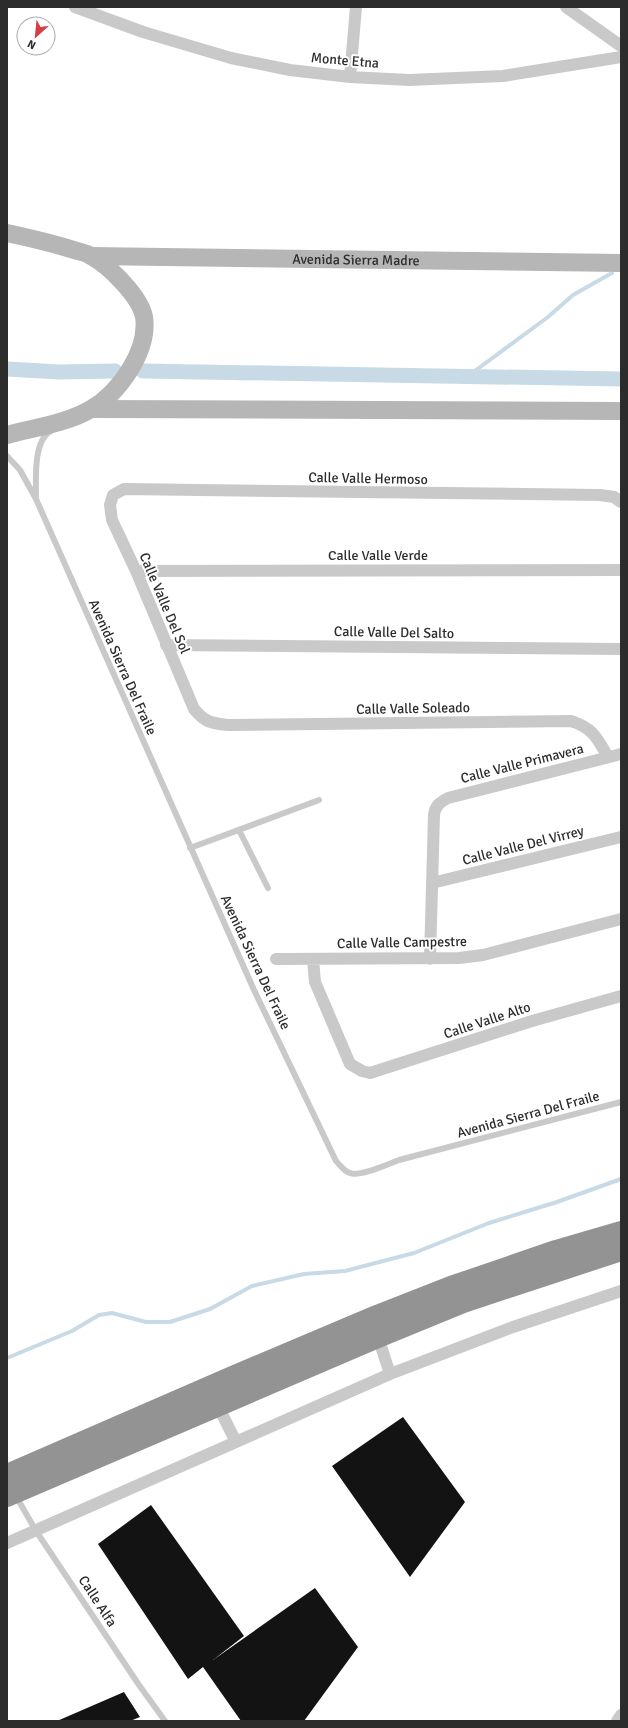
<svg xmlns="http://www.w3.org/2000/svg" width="628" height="1728" viewBox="0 0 628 1728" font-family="Signika,sans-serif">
  <rect width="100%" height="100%" fill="#fff"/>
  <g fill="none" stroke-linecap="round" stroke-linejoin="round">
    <path stroke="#c8dae6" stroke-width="4" d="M 468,376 L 548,317 L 573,295 L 612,273
      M 7,1358 L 72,1331 L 99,1315 L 112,1313 L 146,1322 L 170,1322 L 210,1309 L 252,1286 L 304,1274 L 345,1271 L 414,1253 L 489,1223 L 557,1202 L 621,1179"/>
    <path stroke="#c8dae6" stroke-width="15" d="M 7,369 L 59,372 L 115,371
      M 143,371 L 621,379"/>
  </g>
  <path fill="#131313" d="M 403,1417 L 465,1502 L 410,1577 L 332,1466 Z
    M 151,1505 L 244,1636 L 213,1660 L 315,1588 L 358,1647 L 304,1721 L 241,1721 L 203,1667 L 188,1679 L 98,1544 Z
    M 124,1692 L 140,1717 L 130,1721 L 57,1721 Z"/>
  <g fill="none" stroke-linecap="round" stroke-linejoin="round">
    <path stroke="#c9c9c9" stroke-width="6" d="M 7,456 L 20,470 L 36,499 L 254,990 L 336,1161 C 340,1165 344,1171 350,1173 C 360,1177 388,1164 399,1160 L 621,1102
      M 36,497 C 36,480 33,440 51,431
      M 239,830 L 268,888
      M 190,848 L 319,800
      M 16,1496 L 36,1531 L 139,1685 L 165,1721"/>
    <path stroke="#c9c9c9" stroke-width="12" d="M 75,7 L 143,32 L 231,58 L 290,70 L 350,77 L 409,80 L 503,76 L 621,57
      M 566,7 L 621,46
      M 350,77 L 356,7
      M 136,571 L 621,570
      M 166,645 L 621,649
      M 608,757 C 597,738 593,728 571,721 L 228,725 C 210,723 205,722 194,709 L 136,571 L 112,520 L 110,505 L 113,495 L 124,489 L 600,495 L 614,497 L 621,502
      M 432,883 L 621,837
      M 276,959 L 459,958 L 483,955 L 621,919
      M 313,959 L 315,982 L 350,1064 L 362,1071 L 370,1073 L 532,1021 L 621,996
      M 430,959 L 434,815 C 435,806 440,802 448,798 L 621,754
      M 378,1337 L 390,1374
      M 218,1406 L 236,1442
      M 7,1543 L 390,1374 L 513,1327 L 621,1291
      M 617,1721 L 621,1715"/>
    <g stroke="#b6b6b6" stroke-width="18">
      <path d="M 7,233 C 30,238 52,243 74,250 C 80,252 87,253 91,256 C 109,266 140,296 144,317 C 149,351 119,393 91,409 C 68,423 33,428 7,435"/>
      <path id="s1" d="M 91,256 L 621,263"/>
      <path d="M 92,409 L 621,411"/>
    </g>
    <path stroke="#939393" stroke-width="22" d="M 7,1475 L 230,1378 L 377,1316 L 451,1287 L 556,1251 L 621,1232
      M 7,1496 L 378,1337 L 463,1302 L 621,1250"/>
  </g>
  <g text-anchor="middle" stroke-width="4" stroke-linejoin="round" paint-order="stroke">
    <g font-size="14" fill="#2c2c2c" stroke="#fff">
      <text transform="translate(345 60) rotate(5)" y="5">Monte Etna</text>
      <text dy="5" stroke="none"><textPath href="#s1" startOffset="265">Avenida Sierra Madre</textPath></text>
      <text transform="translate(368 478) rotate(1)" y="5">Calle Valle Hermoso</text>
      <text x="378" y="560">Calle Valle Verde</text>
      <text transform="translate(165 603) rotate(67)" y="5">Calle Valle Del Sol</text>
      <text transform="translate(394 632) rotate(1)" y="5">Calle Valle Del Salto</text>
      <text transform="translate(123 667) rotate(66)" y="5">Avenida Sierra Del Fraile</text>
      <text transform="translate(413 708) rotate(-1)" y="5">Calle Valle Soleado</text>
      <text transform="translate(522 763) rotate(-14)" y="5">Calle Valle Primavera</text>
      <text transform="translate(523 845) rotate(-14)" y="5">Calle Valle Del Virrey</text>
      <text transform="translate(402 942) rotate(-1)" y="5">Calle Valle Campestre</text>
      <text transform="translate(256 962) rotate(65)" y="5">Avenida Sierra Del Fraile</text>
      <text transform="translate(487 1020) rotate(-18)" y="5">Calle Valle Alto</text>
      <text transform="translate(528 1114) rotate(-15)" y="5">Avenida Sierra Del Fraile</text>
      <text transform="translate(98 1601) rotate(57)" y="5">Calle Alfa</text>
    </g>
  </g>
  <rect width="628" height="1728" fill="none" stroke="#2c2c2c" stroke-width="16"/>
  <g transform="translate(36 36) rotate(207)"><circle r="19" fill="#ffffff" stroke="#ababab"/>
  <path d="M0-3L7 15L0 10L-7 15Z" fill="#d33e46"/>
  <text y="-6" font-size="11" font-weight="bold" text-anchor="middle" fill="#2c2c2c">N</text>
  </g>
</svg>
